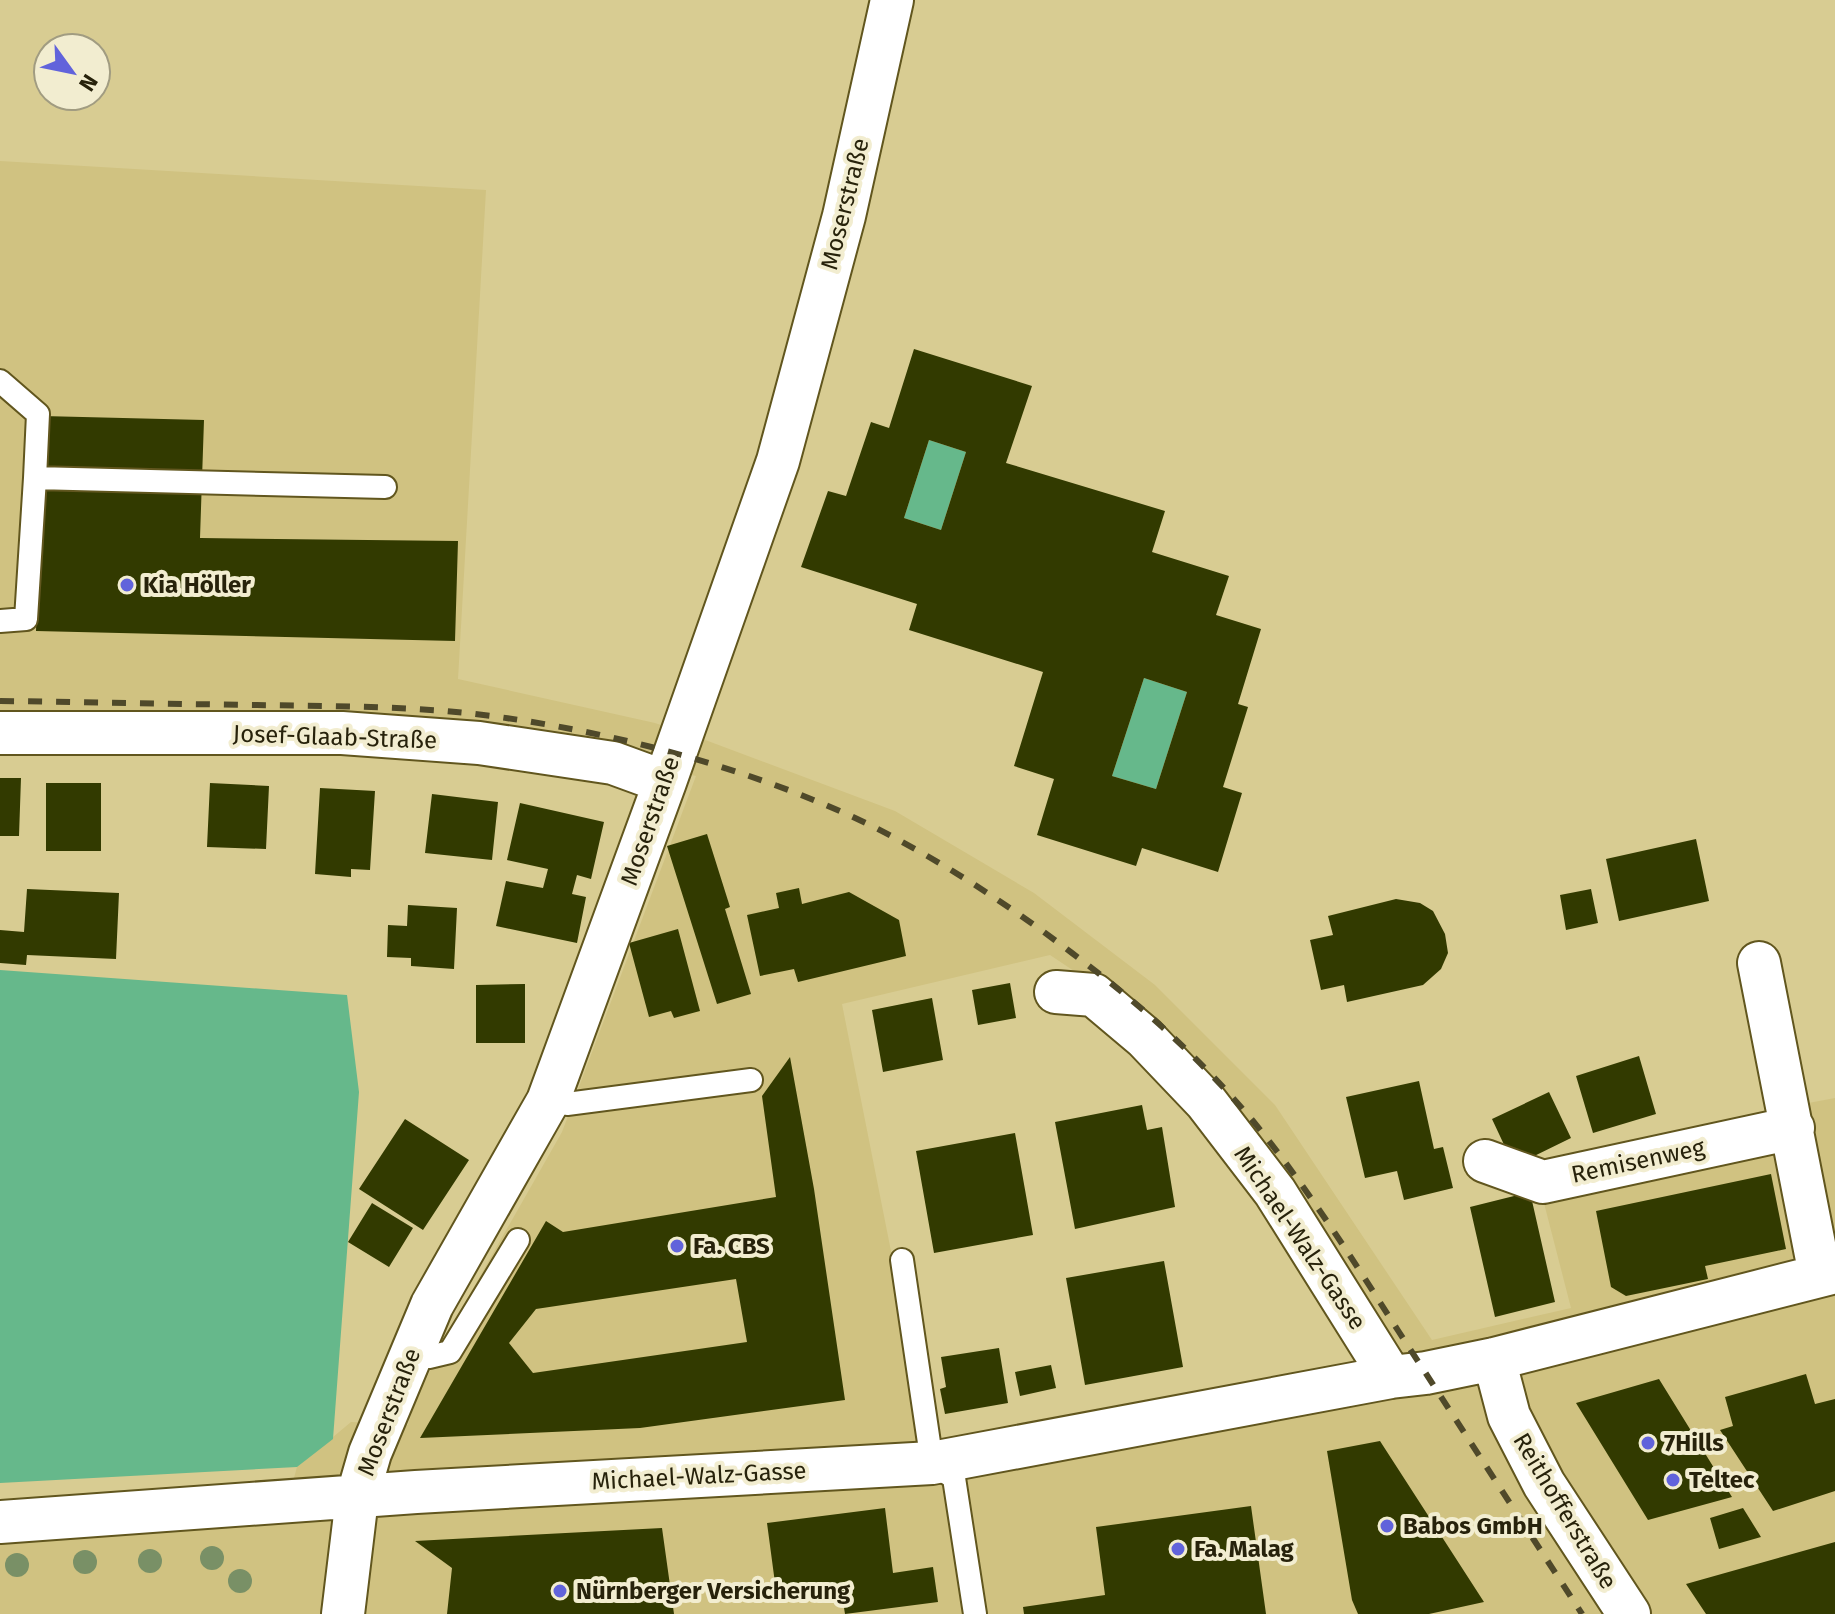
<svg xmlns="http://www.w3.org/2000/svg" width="1835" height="1614" viewBox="0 0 1835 1614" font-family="'Fira Sans',sans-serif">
  <rect width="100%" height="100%" fill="#d8cc92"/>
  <path fill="#d0c281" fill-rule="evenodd" d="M 0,161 L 486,190 L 458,679 L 655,723 L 708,741 L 895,811 L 1034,893 L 1155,985 L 1275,1105 L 1432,1340 L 1571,1308 L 1536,1172 L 1757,1124 L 1771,1110 L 1835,1098 L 1835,1614 L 0,1614 L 0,1520 L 287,1503 L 297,1467 L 351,1422 L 408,1425 L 415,1402 L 455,1320 L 562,1132 L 696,776 L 586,750 L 0,718 ZM 1050,955 L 1098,987 L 1354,1280 L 1409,1361 L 933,1463 L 842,1004 Z"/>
  <path fill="#66b88b" d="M 929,440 L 966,452 L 941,530 L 904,518 Z
    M 1144,678 L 1187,692 L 1156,789 L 1112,776 Z
    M 0,970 L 347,995 L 359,1092 L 333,1439 L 297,1467 L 0,1483 Z"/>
  <path fill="#323a00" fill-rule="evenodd" d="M 914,349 L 1032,386 L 1006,463 L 1165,511 L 1152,552 L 1229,576 L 1216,615 L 1261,629 L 1238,704 L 1248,707 L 1223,787 L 1242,793 L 1218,872 L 1142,848 L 1136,866 L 1037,835 L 1054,779 L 1014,766 L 1043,672 L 909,630 L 917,604 L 801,567 L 828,491 L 846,496 L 871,422 L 889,428 ZM 929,440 L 966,452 L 941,530 L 904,518 ZM 1144,678 L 1187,692 L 1156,789 L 1112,776 Z
    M 42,416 L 204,420 L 200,538 L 458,541 L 455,641 L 36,631 Z
    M 0,778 L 21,778 L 19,836 L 0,836 Z
    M 46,783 L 101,783 L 101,851 L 46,851 Z
    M 210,783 L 269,786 L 266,849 L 207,847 Z
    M 320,788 L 375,791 L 370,870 L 351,869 L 351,877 L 315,874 Z
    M 432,794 L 498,802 L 492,860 L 425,853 Z
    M 520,803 L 604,822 L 591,879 L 577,875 L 572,894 L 586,897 L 577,943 L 496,926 L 506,881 L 543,888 L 548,869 L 507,860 Z
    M 707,834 L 730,907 L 725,909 L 751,994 L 717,1004 L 667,846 Z
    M 1696,839 L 1709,901 L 1619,921 L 1606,859 Z
    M 799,888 L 802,904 L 849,892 L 899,920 L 906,956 L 798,982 L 794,969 L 760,976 L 747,915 L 779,908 L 776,893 Z
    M 27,889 L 119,893 L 116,959 L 27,955 L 26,965 L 0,963 L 0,930 L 24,932 Z
    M 1591,889 L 1598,923 L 1566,930 L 1560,895 Z
    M 1396,899 L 1420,903 L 1433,911 L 1445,934 L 1448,953 L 1441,969 L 1423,985 L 1347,1002 L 1344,985 L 1321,990 L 1310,940 L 1333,935 L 1328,916 Z
    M 408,905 L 457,908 L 454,969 L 411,966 L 411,958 L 387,957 L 388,925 L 407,926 Z
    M 678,929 L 700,1011 L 674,1018 L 671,1011 L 649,1017 L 629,943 Z
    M 1010,983 L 1016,1018 L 978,1025 L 972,990 Z
    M 525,984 L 525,1043 L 476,1043 L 476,985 Z
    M 932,998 L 943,1060 L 883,1072 L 872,1010 Z
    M 1639,1056 L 1656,1114 L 1593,1133 L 1576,1076 Z
    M 790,1057 L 814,1189 L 845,1400 L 640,1428 L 420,1438 L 546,1221 L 563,1232 L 776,1197 L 762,1096 ZM 736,1279 L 747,1342 L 533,1373 L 509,1343 L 536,1309 Z
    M 1419,1081 L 1434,1149 L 1443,1147 L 1453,1188 L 1404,1200 L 1397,1171 L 1365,1178 L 1346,1097 Z
    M 1549,1092 L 1571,1138 L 1514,1166 L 1492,1119 Z
    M 1142,1105 L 1147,1130 L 1162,1127 L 1175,1207 L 1075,1229 L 1055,1122 Z
    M 405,1119 L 469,1160 L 423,1230 L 359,1189 Z
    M 1015,1133 L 1033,1235 L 934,1253 L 916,1151 Z
    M 1771,1174 L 1786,1249 L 1705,1266 L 1708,1279 L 1626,1296 L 1611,1287 L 1596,1211 Z
    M 1530,1192 L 1555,1302 L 1495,1317 L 1470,1207 Z
    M 372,1203 L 413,1228 L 389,1267 L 348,1242 Z
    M 1164,1261 L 1183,1367 L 1085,1385 L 1066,1278 Z
    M 999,1348 L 1008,1403 L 945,1414 L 940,1389 L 946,1387 L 941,1357 Z
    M 1051,1365 L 1056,1388 L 1020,1396 L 1015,1372 Z
    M 1806,1374 L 1815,1404 L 1835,1399 L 1835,1491 L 1773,1511 L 1720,1430 L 1733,1426 L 1725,1397 Z
    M 1659,1379 L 1732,1497 L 1648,1520 L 1576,1403 Z
    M 1380,1441 L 1484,1602 L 1429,1614 L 1358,1614 L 1352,1600 L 1327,1451 Z
    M 1251,1506 L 1266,1614 L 1024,1614 L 1023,1607 L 1105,1595 L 1096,1527 Z
    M 885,1508 L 893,1573 L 933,1567 L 938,1602 L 845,1614 L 841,1589 L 777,1598 L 767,1523 Z
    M 1743,1508 L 1761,1537 L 1719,1549 L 1710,1518 Z
    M 662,1528 L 674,1614 L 447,1614 L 452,1568 L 415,1541 Z
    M 1835,1542 L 1835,1614 L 1706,1614 L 1686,1584 Z"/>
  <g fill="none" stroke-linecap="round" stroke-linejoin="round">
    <defs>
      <path id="lane" d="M 0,381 L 38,414 L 35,478
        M 0,621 L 26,619 L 35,478 L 385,487
        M 548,1101 L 567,1104 L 751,1080
        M 902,1260 L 932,1463 L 954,1478 L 975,1614
        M 410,1356 L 429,1357 L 450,1352 L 518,1240"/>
      <path id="street" d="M 0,733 L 342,733 L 479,743 L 613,763 L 665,782
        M 1759,963 L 1820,1275
        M 1056,992 L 1094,995 L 1145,1038 L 1206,1102 L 1275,1192 L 1391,1377
        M 1485,1161 L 1543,1182 L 1793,1128
        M 1494,1359 L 1509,1416 L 1544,1484 L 1629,1614
        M 0,1522 L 416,1492 L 932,1463 L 1391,1377 L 1426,1373 L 1494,1359 L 1835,1272
        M 343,1614 L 357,1498 L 370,1453 L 432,1305 L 548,1101 L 665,782 L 778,461 L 844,216 L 892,0"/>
    </defs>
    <use href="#lane" stroke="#61561e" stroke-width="26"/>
    <use href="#street" stroke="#61561e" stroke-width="46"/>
    <use href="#lane" stroke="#fff" stroke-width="22"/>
    <use href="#street" stroke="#fff" stroke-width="42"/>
    <path stroke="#4f492a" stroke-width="6" stroke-dasharray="14 14" stroke-linecap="butt" d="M 0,701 C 86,702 171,704 257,705 C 319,706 382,706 445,711 C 583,723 747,765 872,826 C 943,862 1009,905 1072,953 C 1138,1002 1200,1058 1253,1121 C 1307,1187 1353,1260 1399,1332 C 1460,1426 1521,1520 1582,1614"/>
  </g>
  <g fill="#799066">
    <circle cx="212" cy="1558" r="12"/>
    <circle cx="150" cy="1561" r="12"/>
    <circle cx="85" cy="1562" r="12"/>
    <circle cx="17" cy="1565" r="12"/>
    <circle cx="240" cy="1581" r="12"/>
  </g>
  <g fill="#6163db" stroke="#f2edd0" stroke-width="3">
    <circle cx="127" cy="585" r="8"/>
    <circle cx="677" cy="1246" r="8"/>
    <circle cx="1648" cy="1443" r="8"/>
    <circle cx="1673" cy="1480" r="8"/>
    <circle cx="1387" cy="1526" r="8"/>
    <circle cx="1178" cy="1549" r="8"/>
    <circle cx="560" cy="1591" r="8"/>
  </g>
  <g text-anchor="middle" stroke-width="8" stroke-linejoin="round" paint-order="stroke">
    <g font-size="24" fill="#27220b" stroke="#f2edd0">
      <text transform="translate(845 204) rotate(-76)" y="8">Moserstraße</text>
      <text transform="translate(335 737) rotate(2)" y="8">Josef-Glaab-Straße</text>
      <text transform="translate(650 821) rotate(-71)" y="8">Moserstraße</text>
      <text transform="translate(1638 1161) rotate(-12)" y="8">Remisenweg</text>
      <text transform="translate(1300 1238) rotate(56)" y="8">Michael-Walz-Gasse</text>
      <text transform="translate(389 1412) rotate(-69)" y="8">Moserstraße</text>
      <text transform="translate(699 1476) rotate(-3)" y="8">Michael-Walz-Gasse</text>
      <text transform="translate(1565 1511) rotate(59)" y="8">Reithofferstraße</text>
    </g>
    <g font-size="24" font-weight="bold" fill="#27220b" stroke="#f2edd0" text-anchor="start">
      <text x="143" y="593">Kia Höller</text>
      <text x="693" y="1254">Fa. CBS</text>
      <text x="1664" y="1451">7Hills</text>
      <text x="1689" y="1488">Teltec</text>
      <text x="1403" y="1534">Babos GmbH</text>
      <text x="1194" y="1557">Fa. Malag</text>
      <text x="576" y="1599">Nürnberger Versicherung</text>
    </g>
  </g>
  <g transform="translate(72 72) rotate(123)"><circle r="38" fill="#f2edd0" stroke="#a19c81" stroke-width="2"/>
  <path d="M0-6L14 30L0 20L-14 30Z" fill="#6163db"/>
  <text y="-12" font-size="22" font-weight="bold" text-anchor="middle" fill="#27220b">N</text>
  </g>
</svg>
